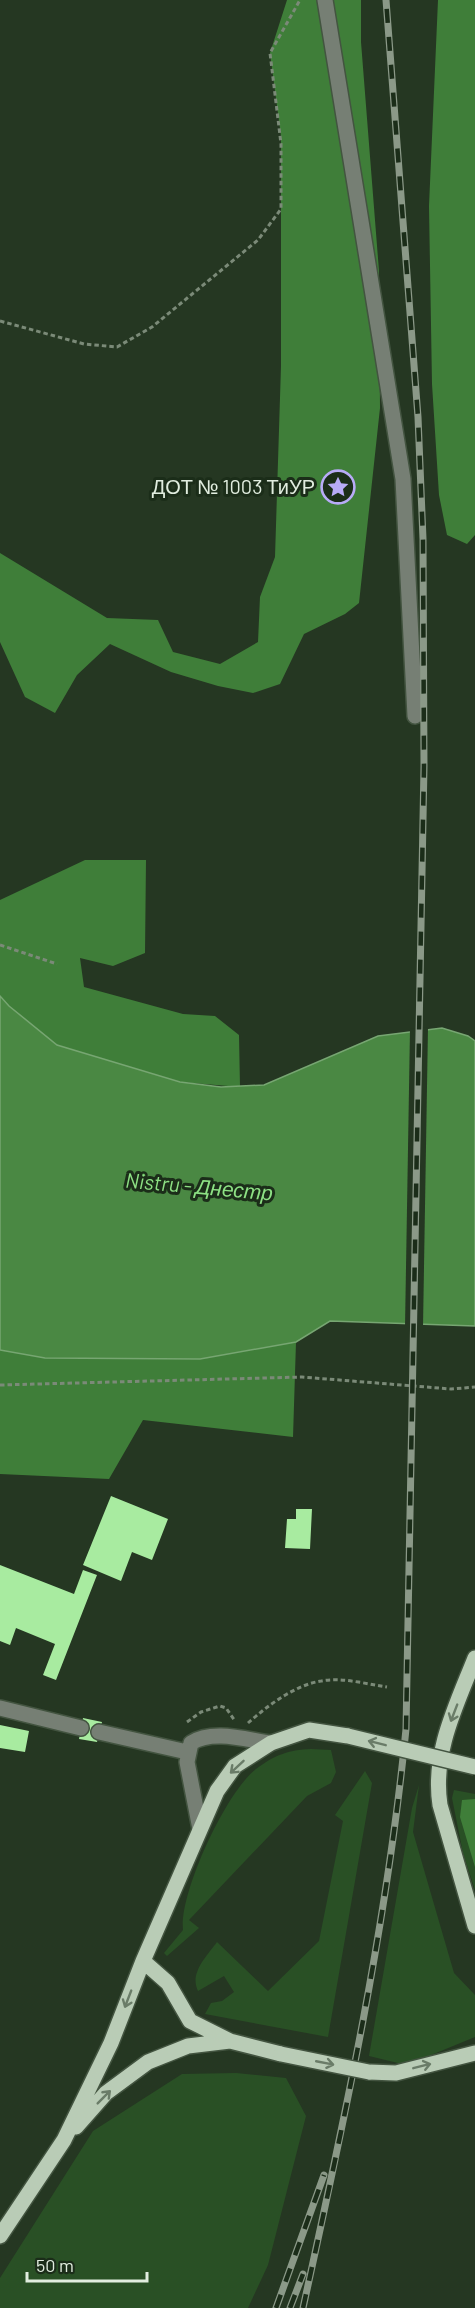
<svg xmlns="http://www.w3.org/2000/svg" width="475" height="2308" viewBox="0 0 475 2308" font-family="Barlow,sans-serif">
  <rect width="100%" height="100%" fill="#253722"/>
  <path fill="#295025" d="M 311,1749 L 331,1750 L 336,1772 L 331,1783 L 307,1796 L 189,1920 L 199,1928 L 167,1956 L 164,1953 L 183,1930 C 179,1893 226,1792 256,1769 C 275,1755 288,1750 311,1749 Z
    M 365,1771 L 372,1783 L 328,2037 L 205,2014 L 211,2003 L 222,2001 L 234,1992 L 224,1976 L 198,1991 C 189,1973 207,1956 217,1942 L 268,1991 L 319,1941 L 343,1821 L 335,1815 Z
    M 419,1785 L 413,1832 L 454,1973 L 475,1995 L 475,2037 L 414,2062 L 402,2064 L 369,2056 L 412,1808 Z
    M 454,1790 L 475,1794 L 475,1890 L 463,1853 L 452,1798 Z
    M 236,2073 L 286,2078 L 306,2116 L 268,2265 L 248,2308 L 0,2308 L 0,2278 L 93,2131 L 182,2074 Z"/>
  <path fill="#3f7e39" d="M 287,0 L 361,0 L 361,42 L 379,271 L 380,408 L 359,603 L 345,614 L 304,634 L 280,684 L 253,693 L 218,686 L 171,672 L 110,644 L 77,675 L 55,713 L 25,697 L 0,642 L 0,553 L 107,618 L 158,620 L 173,652 L 220,664 L 258,642 L 260,597 L 275,557 L 281,366 L 281,136 L 270,53 Z
    M 438,0 L 475,0 L 475,535 L 467,544 L 447,535 L 439,495 L 432,384 L 429,206 Z
    M 85,860 L 146,860 L 145,953 L 113,966 L 80,958 L 84,987 L 183,1014 L 215,1016 L 239,1035 L 240,1087 L 180,1082 L 57,1045 L 8,1006 L 0,996 L 0,900 Z
    M 296,1342 L 293,1437 L 143,1420 L 109,1479 L 0,1474 L 0,1350 L 46,1358 L 200,1359 Z
    M 475,1799 L 475,1867 L 460,1817 L 462,1800 Z"/>
  <path fill="#4a8843" stroke="#77a672" stroke-width="1.5" d="M 0,996 L 9,1006 L 57,1045 L 180,1082 L 221,1087 L 264,1085 L 378,1036 L 442,1028 L 468,1036 L 475,1041 L 475,1326 L 330,1321 L 296,1342 L 200,1359 L 45,1358 L 0,1350 Z"/>
  <path fill="#253722" d="M 428,1027 L 423,1327 L 405,1327 L 410,1029 Z"/>
  <path fill="#a8eba0" d="M 111,1496 L 168,1519 L 152,1560 L 132,1552 L 121,1581 L 83,1565 Z
    M 296,1509 L 312,1509 L 310,1549 L 285,1548 L 287,1519 L 296,1519 Z
    M 0,1565 L 74,1594 L 83,1570 L 97,1575 L 56,1680 L 43,1675 L 55,1644 L 16,1628 L 10,1645 L 0,1641 Z
    M 83,1718 L 102,1722 L 97,1742 L 79,1739 Z
    M 0,1725 L 29,1731 L 25,1752 L 0,1748 Z"/>
  <g fill="none" stroke-linecap="round" stroke-linejoin="round">
    <defs>
      <path id="minor" d="M 325,0 L 403,479 L 415,716
        M 0,1708 L 81,1728
        M 99,1732 L 187,1752
        M 200,1829 L 187,1762 L 191,1743 C 213,1729 247,1740 271,1743"/>
      <path id="major" d="M 475,1658 C 456,1706 432,1753 440,1805 L 475,1926
        M 143,1961 L 168,1983 L 190,2021 L 230,2041
        M 369,2072 L 396,2073 L 475,2053
        M 76,2127 L 106,2093 L 148,2062 L 188,2046 L 230,2041 L 281,2054
        M 0,2236 L 64,2140 L 111,2043 L 143,1961 L 217,1791 L 235,1766 L 271,1743 L 309,1730 L 348,1736"/>
    </defs>
    <use href="#minor" stroke="#435440" stroke-width="18"/>
    <use href="#major" stroke="#435440" stroke-width="18"/>
    <path stroke="#7b8a78" stroke-width="3" stroke-dasharray="4.5 3" stroke-linecap="butt" d="M 0,321 L 84,344 L 117,347 L 152,327 L 258,240 L 281,209 L 281,144 L 270,53 L 300,0
      M 0,945 L 57,964
      M 0,1385 L 302,1377 L 451,1389 L 475,1387
      M 187,1722 L 201,1712 L 220,1706 L 226,1708 L 235,1721
      M 248,1723 C 267,1706 295,1685 321,1681 C 342,1677 366,1684 387,1687"/>
    <use href="#minor" stroke="#767f74" stroke-width="15"/>
    <use href="#major" stroke="#b9ccb6" stroke-width="15"/>
    <defs>
      <path id="rail" d="M 276,2308 L 324,2175
        M 290,2308 L 303,2274
        M 303,2308 C 345,2117 387,1924 406,1729 L 424,766 L 423,539 L 418,417 L 386,0"/>
    </defs>
    <use href="#rail" stroke="#8b9988" stroke-width="7"/>
    <use href="#rail" stroke="#1b2d19" stroke-width="4.5" stroke-dasharray="14" stroke-linecap="butt"/>
    <defs>
      <path id="major-bridge" d="M 348,1736 L 475,1767
        M 281,2054 L 369,2072"/>
    </defs>
    <use href="#major-bridge" stroke="#435440" stroke-width="18" stroke-linecap="butt"/>
    <use href="#major-bridge" stroke="#b9ccb6" stroke-width="15"/>
  </g>
  <defs><path id="oneway-shaft" d="M-6 0H5M1.5-3L5.5 0L1.5 3" fill="none" stroke-width="1.6" stroke-linecap="round" stroke-linejoin="round" transform="scale(1.5)"/></defs>
  <g stroke="#6a7c68">
    <use href="#oneway-shaft" transform="translate(454 1713) rotate(111)"/>
    <use href="#oneway-shaft" transform="translate(377 1743) rotate(-166)"/>
    <use href="#oneway-shaft" transform="translate(237 1767) rotate(137)"/>
    <use href="#oneway-shaft" transform="translate(128 1999) rotate(111)"/>
    <use href="#oneway-shaft" transform="translate(325 2063) rotate(11)"/>
    <use href="#oneway-shaft" transform="translate(422 2066) rotate(-14)"/>
    <use href="#oneway-shaft" transform="translate(104 2097) rotate(-45)"/>
  </g>
  <defs>
    <symbol id="sight-ring" viewBox="-11 -11 22 22"><circle r="9.5" fill="#1b2d19" stroke="#b8abf7" stroke-width="1.5"/><path d="M0-6L1.8-2.2L6-1.7L2.9 1.2L3.7 5.4L0 3.3L-3.7 5.4L-2.9 1.2L-6-1.7L-1.8-2.2Z" fill="#b8abf7"/></symbol>
  </defs>
  <g fill-rule="evenodd">
    <use href="#sight-ring" x="319" y="468" width="38" height="38"/>
  </g>
  <g text-anchor="middle" stroke-width="6" stroke-linejoin="round" paint-order="stroke">
    <g font-size="20" fill="#e1eddf" stroke="#1b2d19" text-anchor="end">
      <text x="315" y="494">ДОТ № 1003 ТиУР</text>
    </g>
    <g font-size="21" font-style="italic" fill="#8de184" stroke="#1b2d19">
      <text transform="translate(199 1187) rotate(5)" y="7">Nistru - Днестр</text>
    </g>
  </g>
  <path d="M27 2272v9h120v-9" fill="none" stroke="#e1eddf" stroke-width="3"/>
  <text x="36" y="2272" font-size="18" fill="#e1eddf" stroke="#1b2d19" stroke-width="4.5" paint-order="stroke">50 m</text>
</svg>
